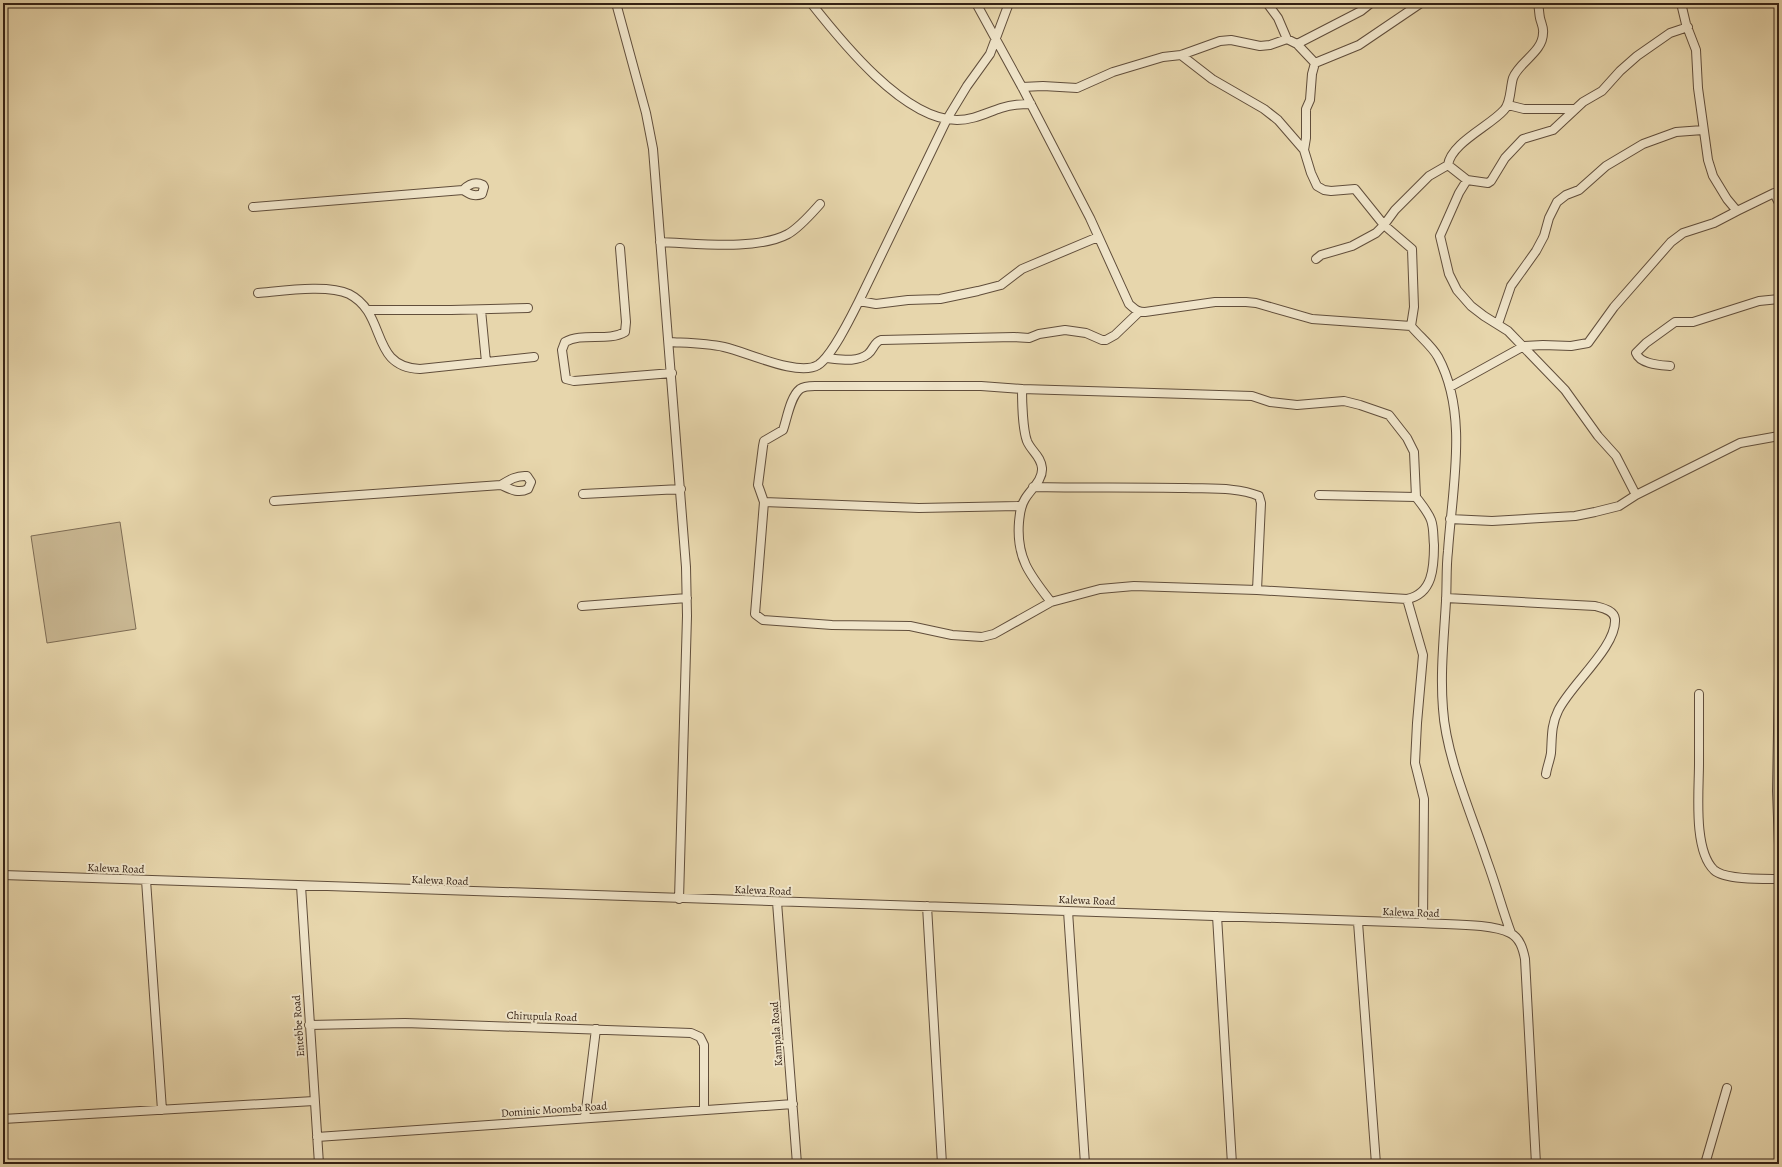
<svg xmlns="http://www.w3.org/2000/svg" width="1782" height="1167" viewBox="0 0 1782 1167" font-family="Alegreya,serif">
  <rect width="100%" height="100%" fill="#e7d6ac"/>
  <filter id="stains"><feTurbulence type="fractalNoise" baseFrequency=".005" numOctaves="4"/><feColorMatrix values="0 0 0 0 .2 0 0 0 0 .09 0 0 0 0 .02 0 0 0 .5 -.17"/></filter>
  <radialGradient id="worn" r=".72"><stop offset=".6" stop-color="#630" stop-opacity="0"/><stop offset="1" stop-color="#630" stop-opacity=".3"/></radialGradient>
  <path fill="#c9b792" stroke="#7e6c54" d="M 120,522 L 136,629 L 47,643 L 31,536 Z"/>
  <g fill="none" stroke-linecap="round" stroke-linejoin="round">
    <defs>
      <path id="minor" d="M 616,3 L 646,113 L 653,149 L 686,567 L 687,616 L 679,899
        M 811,3 C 841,41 904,120 957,120 C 973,120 986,113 1001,108 C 1010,105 1020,104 1031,104
        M 976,3 L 1022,87 L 1090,218 L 1129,304 C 1135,309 1137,312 1145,312 L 1215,302 L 1246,302 L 1256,303 L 1312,319 L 1411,326 C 1419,336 1432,346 1438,357 C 1469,414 1452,489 1448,551 C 1446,567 1447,584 1446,601 C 1444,637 1440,673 1443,709 C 1446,757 1472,815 1487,861 C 1496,885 1502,909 1511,933
        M 1267,3 L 1278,18 L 1287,39
        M 1777,3 L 1779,4
        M 1297,44 L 1361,11 L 1371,3
        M 1181,55 L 1212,79 L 1264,109 L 1278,120 L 1304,150
        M 1315,63 L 1359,45 L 1421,3
        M 1022,87 L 1043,86 L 1077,88 L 1113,72 L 1163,57 L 1181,55 L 1220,41 L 1231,40 L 1260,46 L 1270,45 L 1287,39 L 1297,44 L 1315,63 L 1312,74 L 1310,100 L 1306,109 L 1306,138 L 1304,150 L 1311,173 L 1317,186 L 1324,190 L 1331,191 L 1355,189 L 1384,225 L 1376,233 L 1352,246 L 1321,255 L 1316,259
        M 1508,105 L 1524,109 L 1575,109
        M 1448,165 L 1467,180 L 1488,183 L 1491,181 L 1505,158 L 1523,139 L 1553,130 L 1583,102 L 1602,91 L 1620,71 L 1637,56 L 1670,33 L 1688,27
        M 1467,180 L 1459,193 L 1440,236 L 1449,274 L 1457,290 L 1471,306 L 1484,316 L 1508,331 L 1565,390 L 1598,436 L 1616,456 L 1636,495
        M 253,207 L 463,190 C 469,194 474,197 482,194 L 484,187 L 483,185 C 475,181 469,184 463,190
        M 1737,211 L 1774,193 L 1779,203
        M 660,242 C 696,243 756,251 788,234 C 800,227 811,214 820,204
        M 620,248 L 626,322 L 625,332 C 608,342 582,332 565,342 L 562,350 L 566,379 L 574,381 L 672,373
        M 258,293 C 282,291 328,284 349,294 C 388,314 369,367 420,369 L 534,357
        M 859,301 L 876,304 L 908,300 L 940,299 L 978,291 L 1001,285 L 1022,269 L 1098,237
        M 369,310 L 451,310 L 528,308
        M 481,310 L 486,362
        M 1498,324 L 1511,286 L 1536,251 L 1544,236 L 1549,218 L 1557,202 L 1566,195 L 1579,190 L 1606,166 L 1643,144 L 1676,132 L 1703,130
        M 1411,326 L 1414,307 L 1412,249 L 1384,225 L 1395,210 L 1429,176 L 1448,165 C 1451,143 1490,126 1504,110 C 1511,103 1510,88 1513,78 C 1519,62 1543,52 1543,33 C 1544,28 1541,23 1540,18 C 1539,13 1539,8 1538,3
        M 669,342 C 687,343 706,343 724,347 C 747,352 798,377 818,365 C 832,356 851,317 859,301 L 947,119 L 967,86 L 990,54 L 1009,3
        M 826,358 C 839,359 857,363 868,354 C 874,349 874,342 881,340 L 1014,337 L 1029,338 L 1039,334 L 1065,330 L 1086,333 L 1102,340 L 1106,340 L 1115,335 L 1139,312
        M 1670,366 C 1659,365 1640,364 1636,353 L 1646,343 L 1675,322 L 1693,322 L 1759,301 L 1779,299
        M 1450,387 L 1524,346 L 1543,345 L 1571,346 L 1588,343 L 1614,307 L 1671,242 L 1683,233 L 1714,223 L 1737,211 L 1727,199 L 1713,176 L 1708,160 L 1698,88 L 1696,50 L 1686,24 L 1681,3
        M 1022,389 L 1252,396 L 1270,402 L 1297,405 L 1344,401 L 1360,405 L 1389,415 L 1407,438 L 1414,452 L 1416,497
        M 1033,487 C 1084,488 1135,487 1186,488 C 1210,489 1237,487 1259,496 L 1261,503 L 1257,590
        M 583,494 L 681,489
        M 1319,495 L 1416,497 C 1422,505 1428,512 1431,520 C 1434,528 1433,537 1434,545 C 1434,567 1433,594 1407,599
        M 274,501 L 501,485 C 509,480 517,475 527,476 L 531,482 L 528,489 C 518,494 510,489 501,485
        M 764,502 L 919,508 L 1021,506
        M 1450,519 L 1492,521 L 1575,516 L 1595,512 L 1619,506 L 1636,495 L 1740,443 L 1779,436
        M 1446,598 L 1595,606 C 1602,608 1614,610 1615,619 C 1617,647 1570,685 1558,711 C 1551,725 1552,738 1551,753 C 1550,760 1547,767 1546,774
        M 1051,602 C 1030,575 1016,558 1019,522 C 1020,513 1020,507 1025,499 C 1031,489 1043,480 1042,468 C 1041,456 1031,451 1027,441 C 1023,430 1022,402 1022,389 L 981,386 L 815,386 C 810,386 804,386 800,389 C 790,397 787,419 783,430 L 764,441 L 763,446 L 758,485 L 764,502 L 755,614 L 763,620 L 832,625 L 910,626 L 952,635 L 982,637 L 994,634 L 1051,602 L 1100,589 L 1134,586 L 1257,590 L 1407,599 L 1423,655 L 1417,723 L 1415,763 L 1424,799 L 1423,923
        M 582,606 L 687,598
        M 1779,674 L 1777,791 L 1779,845
        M 1699,694 C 1699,717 1699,740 1699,764 C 1699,791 1693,850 1714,870 C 1725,880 1764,879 1779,879
        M 3,875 L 1423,923 C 1446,925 1491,923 1510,933 C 1520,938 1523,949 1525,959 L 1536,1164
        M 146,880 L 162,1110
        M 301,886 L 319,1164
        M 777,902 L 797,1164
        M 927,906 L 942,1164
        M 1068,911 L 1085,1164
        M 1217,916 L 1232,1164
        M 1358,922 L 1376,1164
        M 309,1025 L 405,1023 L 691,1033 L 700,1037 L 704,1045 L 704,1110
        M 585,1118 L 596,1029
        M 3,1119 L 314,1101
        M 317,1137 L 793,1104
        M 1705,1164 L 1727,1088"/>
    </defs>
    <use href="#minor" stroke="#614e3b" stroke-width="10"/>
    <use href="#minor" stroke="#efe4c9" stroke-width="8"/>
  </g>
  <g text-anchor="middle" stroke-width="4" stroke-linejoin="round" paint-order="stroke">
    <g font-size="11" fill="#342115" stroke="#efe4c9">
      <text transform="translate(116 868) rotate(2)" y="4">Kalewa Road</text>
      <text transform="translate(440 880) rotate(2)" y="4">Kalewa Road</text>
      <text transform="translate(763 890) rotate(2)" y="4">Kalewa Road</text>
      <text transform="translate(1087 900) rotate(2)" y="4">Kalewa Road</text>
      <text transform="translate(1411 912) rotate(2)" y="4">Kalewa Road</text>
      <text transform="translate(542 1016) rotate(2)" y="4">Chirupula Road</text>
      <text transform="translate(298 1026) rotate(-94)" y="4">Entebbe Road</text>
      <text transform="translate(776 1034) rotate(-94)" y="4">Kampala Road</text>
      <text transform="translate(554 1109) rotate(-4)" y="4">Dominic Moomba Road</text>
    </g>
  </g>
  <rect width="1782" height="1167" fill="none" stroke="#e7d6ac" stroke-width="16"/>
  <rect x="4" y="4" width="1774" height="1159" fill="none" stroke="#342115" stroke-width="2"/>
  <rect x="8" y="8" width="1766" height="1151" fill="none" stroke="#342115"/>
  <rect width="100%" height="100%" filter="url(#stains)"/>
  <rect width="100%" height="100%" fill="url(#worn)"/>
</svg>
